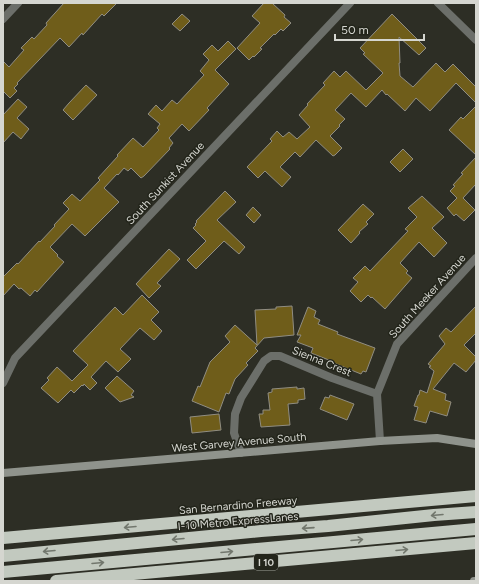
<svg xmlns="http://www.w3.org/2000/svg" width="479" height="584" viewBox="0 0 479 584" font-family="Figtree,sans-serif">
  <rect width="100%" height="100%" fill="#2d2e25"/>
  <path fill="#6f5d1a" stroke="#908d82" d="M 64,3 L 117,3 L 104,16 L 102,14 L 83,35 L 82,33 L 69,47 L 60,38 L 17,83 L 18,84 L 14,88 L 17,91 L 10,98 L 3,91 L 3,61 L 9,67 L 24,50 L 21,48 L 32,37 L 34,39 L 47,25 L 46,23 Z
    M 264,3 L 272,3 L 285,15 L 284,17 L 291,23 L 283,31 L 281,29 L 275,35 L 274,34 L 260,48 L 262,49 L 254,57 L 253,56 L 249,60 L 237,48 L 260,23 L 252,16 Z
    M 182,14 L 190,21 L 180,31 L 172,24 Z
    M 392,14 L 426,48 L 419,55 L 399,37 L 400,63 L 399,63 L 400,76 L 413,87 L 436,63 L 445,72 L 453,64 L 476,87 L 476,103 L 456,83 L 430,111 L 416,98 L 405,111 L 387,94 L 386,95 L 382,90 L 366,107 L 351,93 L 335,110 L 345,119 L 339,125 L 340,126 L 330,136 L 342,148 L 335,155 L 333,156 L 316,140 L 300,157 L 295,152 L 280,167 L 291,177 L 282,187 L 265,171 L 258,178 L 247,167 L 272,141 L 270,139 L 277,131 L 283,137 L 289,132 L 297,139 L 310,127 L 299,115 L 308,105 L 307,104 L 325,85 L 323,83 L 334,71 L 340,77 L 346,71 L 366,90 L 383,73 L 363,54 L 365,53 L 360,48 Z
    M 228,41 L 236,49 L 215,70 L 229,84 L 207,108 L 209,110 L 189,131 L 182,124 L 169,138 L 173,143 L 169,148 L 170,149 L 144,176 L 141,178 L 131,168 L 128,171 L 124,168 L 118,175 L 117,174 L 104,188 L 119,202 L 85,236 L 72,224 L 50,247 L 58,255 L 57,256 L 64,262 L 37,292 L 35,290 L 30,296 L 21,288 L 19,289 L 14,284 L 3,296 L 3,277 L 17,263 L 18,264 L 39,241 L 40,242 L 55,226 L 54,225 L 69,209 L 63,203 L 72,194 L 80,201 L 100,180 L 98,178 L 118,156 L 117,155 L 133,138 L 143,147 L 159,130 L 157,128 L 160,124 L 148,114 L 156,105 L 162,111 L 172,100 L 177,104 L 204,75 L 200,71 L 209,60 L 203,54 L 212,45 L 218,51 Z
    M 86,85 L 97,95 L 73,120 L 63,110 L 69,103 Z
    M 18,99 L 27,107 L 17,118 L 29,129 L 21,139 L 13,132 L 3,143 L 3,115 Z
    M 476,106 L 476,155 L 449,130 L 461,117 L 463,119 Z
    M 403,149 L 413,159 L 400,172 L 390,162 Z
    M 476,157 L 476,184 L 463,198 L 475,210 L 464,221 L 456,214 L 454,216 L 447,208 L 457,198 L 450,191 L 455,186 L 453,185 L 463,174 L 461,173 Z
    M 225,191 L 236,202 L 217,220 L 245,247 L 239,254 L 224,241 L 196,269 L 187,260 L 206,241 L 193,228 L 196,225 L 195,224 L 197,222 L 196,221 Z
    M 422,196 L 444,217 L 432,228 L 447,243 L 434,257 L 419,242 L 400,263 L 408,271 L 406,273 L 412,278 L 385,309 L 372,297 L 371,298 L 368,295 L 361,302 L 350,291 L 358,282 L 353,278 L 365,266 L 370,271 L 408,231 L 405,229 L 417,217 L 408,208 Z
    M 363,204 L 374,214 L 366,222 L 368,224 L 359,232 L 360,233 L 351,243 L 338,230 Z
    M 253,207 L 261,215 L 254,223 L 246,215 Z
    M 169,249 L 180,259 L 157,283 L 161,286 L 149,298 L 136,284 Z
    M 142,295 L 159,312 L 151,320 L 162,331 L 154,340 L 140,328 L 120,349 L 131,359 L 118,372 L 106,361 L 91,377 L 97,383 L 90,390 L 84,384 L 83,386 L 82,385 L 74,393 L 71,390 L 58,403 L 41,388 L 49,380 L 47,378 L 57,367 L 72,381 L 88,365 L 73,351 L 115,307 L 123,315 Z
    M 292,306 L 294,335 L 264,338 L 255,348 L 258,351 L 246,363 L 248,365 L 235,379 L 229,394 L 226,393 L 219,412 L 192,401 L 198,386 L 200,387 L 210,362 L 230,342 L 225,336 L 235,325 L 257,345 L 255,310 L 276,309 L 276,307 Z
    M 476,306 L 476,333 L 464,345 L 476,357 L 476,360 L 466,372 L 454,363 L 433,389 L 446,394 L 445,400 L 451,402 L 447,416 L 430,411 L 426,423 L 414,420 L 418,407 L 414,406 L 418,395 L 419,395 L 420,390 L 427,393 L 434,371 L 429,367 L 431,366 L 428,364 L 445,344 L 439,336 L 446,328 L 451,332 Z
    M 308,307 L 316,311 L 314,317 L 320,320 L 318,324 L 338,332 L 337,334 L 375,348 L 366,372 L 363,371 L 361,374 L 334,363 L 334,362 L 311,353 L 313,348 L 297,342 L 301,335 L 297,335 Z
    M 117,376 L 134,391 L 131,395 L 134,397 L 120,402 L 105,388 Z
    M 297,387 L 297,389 L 304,388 L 305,399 L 298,400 L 298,403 L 288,404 L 290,425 L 261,427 L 259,414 L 263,414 L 263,410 L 270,410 L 268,393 L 272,392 L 272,389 Z
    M 330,395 L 354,404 L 347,420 L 320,409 L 325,397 L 329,398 Z
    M 219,414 L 221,430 L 192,433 L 190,417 Z"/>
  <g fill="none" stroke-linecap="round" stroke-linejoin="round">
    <path stroke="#6c6f6a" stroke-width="8" d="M 438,3 L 476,40
      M 3,19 L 18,3
      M 3,383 L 15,358 L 350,3
      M 380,441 L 377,394 L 397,344 L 476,258
      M 241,453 L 234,433 L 235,414 L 241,398 L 264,361 L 271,356 L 280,356 L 332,378 L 377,394"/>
    <path stroke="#8f938c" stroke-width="8" d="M 3,473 L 380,441 L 437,438 L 476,444
      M 474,581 L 476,581"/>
    <path stroke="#c2c9bf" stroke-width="12" d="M 3,538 L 476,496
      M 3,556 L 261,531 L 328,526 L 434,515 L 476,512
      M 3,572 L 476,529
      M 56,581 L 476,543"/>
  </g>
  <defs><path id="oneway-shaft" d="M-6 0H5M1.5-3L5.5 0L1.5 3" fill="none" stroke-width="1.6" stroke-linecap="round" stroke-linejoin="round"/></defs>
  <g stroke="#72776d">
    <use href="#oneway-shaft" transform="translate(437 515) rotate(175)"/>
    <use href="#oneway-shaft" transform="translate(130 527) rotate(175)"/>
    <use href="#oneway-shaft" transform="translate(308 528) rotate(176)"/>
    <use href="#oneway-shaft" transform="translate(178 539) rotate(175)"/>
    <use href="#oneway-shaft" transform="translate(357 540) rotate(-5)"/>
    <use href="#oneway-shaft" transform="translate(402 550) rotate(-5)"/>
    <use href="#oneway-shaft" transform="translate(49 551) rotate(175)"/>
    <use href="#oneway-shaft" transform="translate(227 552) rotate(-5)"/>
    <use href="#oneway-shaft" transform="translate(98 563) rotate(-5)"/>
  </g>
  <g text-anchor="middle" stroke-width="3" stroke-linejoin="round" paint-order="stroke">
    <rect fill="#23251b" stroke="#a0a19a" stroke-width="1" x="254" y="554" width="24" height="16" rx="3"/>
    <g font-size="10" font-weight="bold" fill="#d5d6d0">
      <text x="266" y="566">I 10</text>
    </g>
    <g font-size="11" fill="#d5d6d0" stroke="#23251b">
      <text transform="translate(165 183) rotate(-47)" y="4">South Sunkist Avenue</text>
      <text transform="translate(427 296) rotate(-48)" y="4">South Meeker Avenue</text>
      <text transform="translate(322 361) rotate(22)" y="4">Sienna Crest</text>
      <text transform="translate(239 442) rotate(-5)" y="4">West Garvey Avenue South</text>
      <text transform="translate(238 505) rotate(-5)" y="4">San Bernardino Freeway</text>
      <text transform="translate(238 521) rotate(-5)" y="4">I-10 Metro ExpressLanes</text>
    </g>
  </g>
  <rect width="479" height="584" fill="none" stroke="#d5d6d0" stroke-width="8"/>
  <path d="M335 34v6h89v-6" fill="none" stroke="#d5d6d0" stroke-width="2"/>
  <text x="341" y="34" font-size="12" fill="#d5d6d0" stroke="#23251b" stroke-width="3" paint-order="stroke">50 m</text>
</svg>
